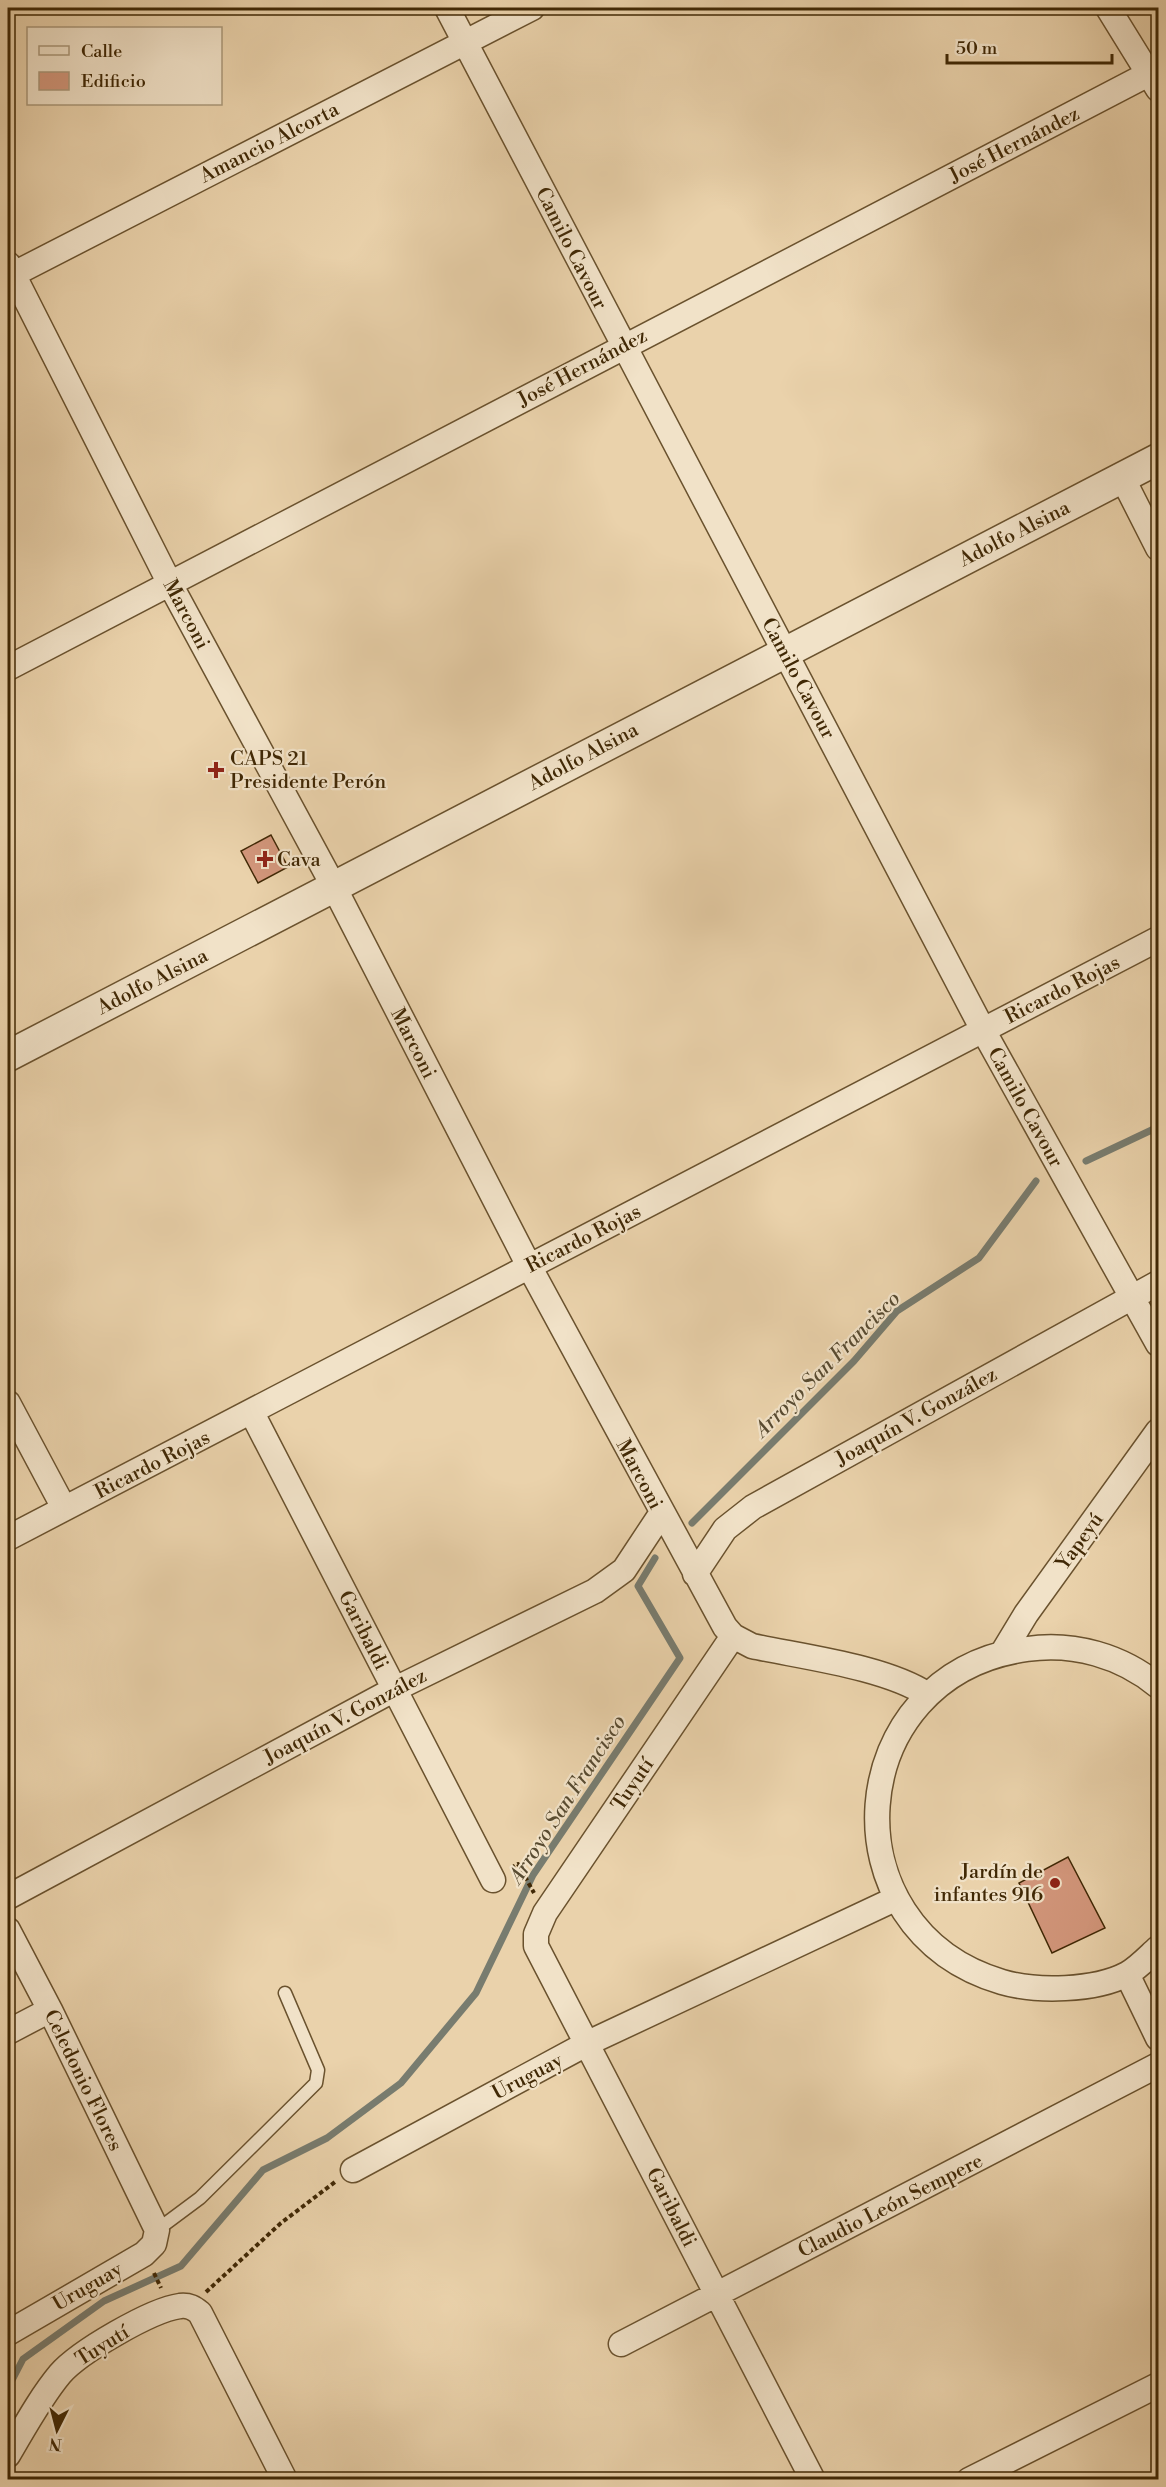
<svg xmlns="http://www.w3.org/2000/svg" width="1166" height="2487" viewBox="0 0 1166 2487" font-family="'Libre Bodoni',serif">
  <rect width="100%" height="100%" fill="#ead2ab"/>
  <filter id="stains"><feTurbulence type="fractalNoise" baseFrequency=".00333" numOctaves="4"/><feColorMatrix values="0 0 0 0 .2 0 0 0 0 .09 0 0 0 0 .02 0 0 0 .5 -.17"/></filter>
  <radialGradient id="worn" r=".72"><stop offset=".6" stop-color="#630" stop-opacity="0"/><stop offset="1" stop-color="#630" stop-opacity=".3"/></radialGradient>
  <g fill="none" stroke-linecap="round" stroke-linejoin="round">
    <path stroke="#787c6f" stroke-width="7" d="M 1086,1161 L 1158,1127
      M 692,1523 L 854,1361 L 897,1311 L 979,1258 L 1036,1181
      M 8,2388 L 23,2359 L 104,2301 L 181,2266 L 263,2170 L 327,2138 L 401,2083 L 476,1993 L 533,1875 L 680,1658 L 638,1586 L 655,1558"/>
  </g>
  <path fill="#d3977c" stroke="#402805" stroke-width="1.5" d="M 271,835 L 288,867 L 258,883 L 241,851 Z
    M 1068,1857 L 1105,1928 L 1052,1953 L 1019,1883 Z"/>
  <g fill="none" stroke-linecap="round" stroke-linejoin="round">
    <defs>
      <path id="service" d="M 157,2230 L 200,2198 L 316,2083 L 318,2070 L 285,1993"/>
      <path id="minor" d="M 447,8 L 983,1030 L 1158,1344
        M 1108,8 L 1158,89
        M 8,264 L 170,584 L 334,887 L 529,1266 L 725,1627 L 733,1636 L 752,1646 C 803,1657 886,1667 928,1695
        M 8,277 L 532,8
        M 1122,477 L 1158,548
        M 8,668 L 1158,69
        M 8,1403 L 64,1508
        M 252,1413 L 493,1880
        M 8,1538 L 1158,939
        M 695,1574 L 725,1529 L 753,1507 L 1158,1283
        M 733,1636 L 545,1913 L 536,1934 L 536,1946 L 813,2480
        M 1003,1652 L 1026,1614 L 1158,1431
        M 1158,1686 C 1122,1656 1073,1642 1027,1649 C 841,1674 823,1929 1002,1982 C 1036,1992 1095,1991 1127,1974 C 1138,1968 1149,1956 1158,1948
        M 8,1897 L 395,1689 L 595,1591 L 624,1570 L 661,1514
        M 8,1930 L 50,2010 L 157,2230 L 154,2244 L 144,2254 L 8,2333
        M 1127,1974 L 1158,2038
        M 8,2032 L 50,2010
        M 353,2170 L 588,2043 L 895,1899
        M 621,2344 L 1158,2065
        M 8,2455 C 24,2428 40,2398 60,2374 C 79,2352 151,2310 180,2306 C 189,2305 194,2308 200,2313 L 285,2480
        M 969,2480 L 1158,2385"/>
      <path id="tertiary" d="M 8,1056 L 1158,459"/>
    </defs>
    <use href="#service" stroke="#6a522e" stroke-width="15"/>
    <use href="#minor" stroke="#6a522e" stroke-width="27"/>
    <use href="#tertiary" stroke="#6a522e" stroke-width="33"/>
    <path stroke="#402805" stroke-width="4" stroke-dasharray="4.5 3" stroke-linecap="butt" d="M 511,1868 L 518,1864 L 534,1893
      M 154,2273 L 161,2288
      M 206,2292 L 281,2223 L 335,2182"/>
    <use href="#service" stroke="#f1e2c8" stroke-width="12"/>
    <use href="#minor" stroke="#f1e2c8" stroke-width="24"/>
    <use href="#tertiary" stroke="#f1e2c8" stroke-width="30"/>
  </g>
  <g fill="#8f2418" stroke="#f1e2c8" stroke-width="2">
    <path d="M213 761h6v6h6v6h-6v6h-6v-6h-6v-6h6z"/>
    <path d="M262 850h6v6h6v6h-6v6h-6v-6h-6v-6h6z"/>
    <circle cx="1055" cy="1883" r="6"/>
  </g>
  <g text-anchor="middle" stroke-width="4.5" stroke-linejoin="round" paint-order="stroke">
    <g font-size="20" fill="#402805" stroke="#f1e2c8">
      <text transform="translate(269 142) rotate(-27)" y="7">Amancio Alcorta</text>
      <text transform="translate(1014 144) rotate(-27)" y="7">José Hernández</text>
      <text transform="translate(572 248) rotate(63)" y="7">Camilo Cavour</text>
      <text transform="translate(582 367) rotate(-28)" y="7">José Hernández</text>
      <text transform="translate(1014 533) rotate(-27)" y="7">Adolfo Alsina</text>
      <text transform="translate(187 614) rotate(62)" y="7">Marconi</text>
      <text transform="translate(799 678) rotate(62)" y="7">Camilo Cavour</text>
      <text transform="translate(583 756) rotate(-28)" y="7">Adolfo Alsina</text>
      <text transform="translate(152 981) rotate(-27)" y="7">Adolfo Alsina</text>
      <text transform="translate(1062 989) rotate(-27)" y="7">Ricardo Rojas</text>
      <text transform="translate(414 1043) rotate(63)" y="7">Marconi</text>
      <text transform="translate(1026 1107) rotate(61)" y="7">Camilo Cavour</text>
      <text transform="translate(583 1238) rotate(-27)" y="7">Ricardo Rojas</text>
      <text transform="translate(916 1416) rotate(-29)" y="7">Joaquín V. González</text>
      <text transform="translate(152 1464) rotate(-27)" y="7">Ricardo Rojas</text>
      <text transform="translate(640 1474) rotate(62)" y="7">Marconi</text>
      <text transform="translate(1079 1541) rotate(-54)" y="7">Yapeyú</text>
      <text transform="translate(364 1630) rotate(63)" y="7">Garibaldi</text>
      <text transform="translate(345 1716) rotate(-28)" y="7">Joaquín V. González</text>
      <text transform="translate(632 1784) rotate(-56)" y="7">Tuyutí</text>
      <text transform="translate(527 2076) rotate(-28)" y="7">Uruguay</text>
      <text transform="translate(84 2080) rotate(64)" y="7">Celedonio Flores</text>
      <text transform="translate(890 2205) rotate(-27)" y="7">Claudio León Sempere</text>
      <text transform="translate(672 2207) rotate(63)" y="7">Garibaldi</text>
      <text transform="translate(87 2286) rotate(-30)" y="7">Uruguay</text>
      <text transform="translate(102 2345) rotate(-32)" y="7">Tuyutí</text>
    </g>
    <g font-size="20" fill="#402805" stroke="#f1e2c8" text-anchor="start">
      <text x="230" y="765">CAPS 21<tspan x="230" dy="23">Presidente Perón</tspan></text>
      <text x="277" y="866">Cava</text>
      <text x="1043" y="1878" text-anchor="end">Jardín de<tspan x="1043" dy="23">infantes 916</tspan></text>
    </g>
    <g font-size="21" font-style="italic" fill="#584b31" stroke="#f1e2c8">
      <text transform="translate(827 1364) rotate(-45)" y="7">Arroyo San Francisco</text>
      <text transform="translate(567 1799) rotate(-57)" y="7">Arroyo San Francisco</text>
    </g>
  </g>
  <rect width="1166" height="2487" fill="none" stroke="#ead2ab" stroke-width="30"/>
  <rect x="9" y="9" width="1148" height="2469" fill="none" stroke="#402805" stroke-width="3"/>
  <rect x="15" y="15" width="1136" height="2457" fill="none" stroke="#402805" stroke-width="1.5"/>
  <rect x="27" y="27" width="195" height="78" fill="#f1e2c8" stroke="#aa987a" stroke-width="1.5"/>
  <rect x="39" y="46" width="30" height="9" fill="#f1e2c8" stroke="#aa987a" stroke-width="1.5"/>
  <text x="81" y="57" font-size="18" fill="#402805">Calle</text>
  <rect x="39" y="72" width="30" height="18" fill="#d3977c" stroke="#aa987a" stroke-width="1.5"/>
  <text x="81" y="87" font-size="18" fill="#402805">Edificio</text>
  <g transform="translate(57 2430) rotate(186)" stroke="#f1e2c8" stroke-width="4.5" paint-order="stroke">
  <path d="M0-4.5L10 22L0 15L-10 22Z" fill="#402805"/>
  <text y="-9" font-size="16" font-weight="bold" text-anchor="middle" fill="#402805">N</text>
  </g>
  <path d="M947 54v9h165v-9" fill="none" stroke="#402805" stroke-width="3"/>
  <text x="956" y="54" font-size="18" fill="#402805" stroke="#f1e2c8" stroke-width="4.5" paint-order="stroke">50 m</text>
  <rect width="100%" height="100%" filter="url(#stains)"/>
  <rect width="100%" height="100%" fill="url(#worn)"/>
</svg>
